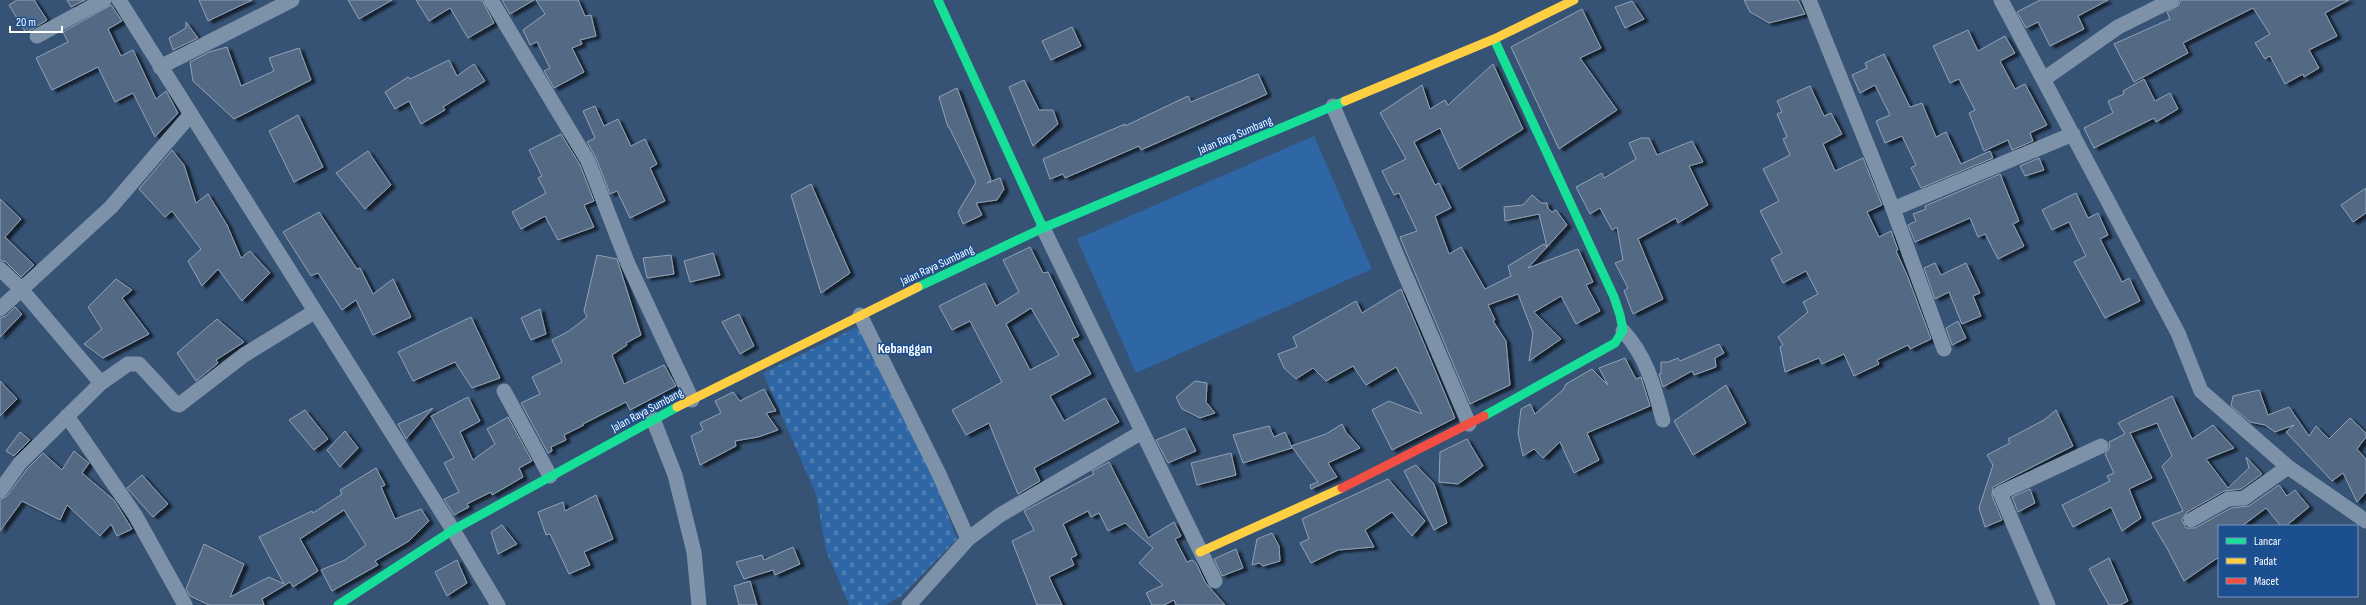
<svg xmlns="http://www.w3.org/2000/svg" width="2366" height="605" viewBox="0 0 2366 605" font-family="'Sofia Sans Condensed',sans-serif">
  <defs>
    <pattern id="cemetery-stones" width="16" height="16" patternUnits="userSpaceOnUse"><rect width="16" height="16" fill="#2f66a5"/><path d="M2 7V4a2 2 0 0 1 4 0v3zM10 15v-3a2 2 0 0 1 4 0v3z" fill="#4e7db2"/></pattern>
    <filter id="shadow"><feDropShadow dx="4.5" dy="2.5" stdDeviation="1" flood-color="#0009"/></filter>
  </defs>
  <rect width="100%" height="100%" fill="#365274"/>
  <path fill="url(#cemetery-stones)" d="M 859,326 L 934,478 L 957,539 L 901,596 L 886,605 L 849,605 L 826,550 L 816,494 L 763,373 Z"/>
  <path fill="#2f66a5" d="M 1314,136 L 1372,269 L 1136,373 L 1077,239 Z"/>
  <path fill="#526984" stroke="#92a2b6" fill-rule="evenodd" filter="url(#shadow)" d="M 17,0 L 34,0 L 47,20 L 26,33 L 9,5 Z
    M 67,0 L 85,0 L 71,7 Z
    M 199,0 L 252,0 L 208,21 Z
    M 348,0 L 392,0 L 359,19 Z
    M 416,0 L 482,0 L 494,23 L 468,38 L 450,8 L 429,21 Z
    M 502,0 L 534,0 L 510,14 Z
    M 536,0 L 578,0 L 585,16 L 591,15 L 596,36 L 580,40 L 582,44 L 572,48 L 584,72 L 554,88 L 544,71 L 550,68 L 537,42 L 530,45 L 523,30 L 545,14 Z
    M 1744,0 L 1798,0 L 1805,14 L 1769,23 L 1750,12 Z
    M 2040,0 L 2108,0 L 2078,16 L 2084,29 L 2050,46 L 2038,22 L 2026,28 L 2017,12 Z
    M 2181,0 L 2349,0 L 2325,13 L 2337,36 L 2309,50 L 2319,68 L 2304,77 L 2303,74 L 2285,84 L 2270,56 L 2265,59 L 2255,43 L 2270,34 L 2253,8 L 2183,43 L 2188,53 L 2134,82 L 2114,44 L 2170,19 L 2167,12 L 2179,5 Z
    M 1632,1 L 1644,19 L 1625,28 L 1615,7 Z
    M 111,5 L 122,21 L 108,29 L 121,56 L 133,50 L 156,99 L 166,91 L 178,113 L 155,137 L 133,93 L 115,102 L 98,67 L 52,90 L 36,58 L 68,42 L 63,32 Z
    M 1582,9 L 1601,48 L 1580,58 L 1617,110 L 1559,149 L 1511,47 Z
    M 186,22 L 198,38 L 173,50 L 169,38 L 186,28 Z
    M 1072,27 L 1081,46 L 1051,60 L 1042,41 Z
    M 1968,30 L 1978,51 L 2005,36 L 2015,53 L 2000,61 L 2015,89 L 2025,84 L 2047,125 L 2030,133 L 2033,141 L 2012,150 L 2008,140 L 1984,151 L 1969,113 L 1975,110 L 1959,79 L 1950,83 L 1933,46 Z
    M 227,47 L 241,86 L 274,71 L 269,58 L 299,48 L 311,80 L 234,119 L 193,81 L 190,62 L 209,52 Z
    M 1884,54 L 1910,107 L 1922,103 L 1936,137 L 1946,132 L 1961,164 L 1990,151 L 1993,158 L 1921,188 L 1911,168 L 1916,165 L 1902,136 L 1885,143 L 1876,121 L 1890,115 L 1875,85 L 1860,93 L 1852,75 L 1867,68 L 1865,63 Z
    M 449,60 L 457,76 L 474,64 L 485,81 L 443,107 L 445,110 L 421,124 L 409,101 L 395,109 L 385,92 L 408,77 L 410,79 Z
    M 1493,64 L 1523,129 L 1459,169 L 1440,128 L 1414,142 L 1435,185 L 1439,183 L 1451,208 L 1435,216 L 1449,254 L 1461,247 L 1485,289 L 1511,276 L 1508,266 L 1544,244 L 1547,247 L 1528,268 L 1578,249 L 1593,282 L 1586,285 L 1600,311 L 1576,324 L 1561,296 L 1534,312 L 1561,339 L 1529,361 L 1533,333 L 1518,294 L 1488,305 L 1495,320 L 1493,321 L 1506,341 L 1510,385 L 1470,404 L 1400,237 L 1417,231 L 1399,193 L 1394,195 L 1382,171 L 1406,159 L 1380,113 L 1422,85 L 1430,109 L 1445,100 L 1448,105 Z
    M 1258,74 L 1267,94 L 1141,150 L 1139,146 L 1065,178 L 1063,174 L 1050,179 L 1043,159 L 1125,124 L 1125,126 L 1188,96 L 1191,102 Z
    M 2144,79 L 2155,101 L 2170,93 L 2178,109 L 2156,122 L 2154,118 L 2094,148 L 2084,128 L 2113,113 L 2108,101 L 2124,94 L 2123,91 Z
    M 1024,80 L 1039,110 L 1053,110 L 1058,124 L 1033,146 L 1009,87 Z
    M 1810,86 L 1824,116 L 1831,113 L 1842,134 L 1823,144 L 1835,171 L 1863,158 L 1882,205 L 1867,212 L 1879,237 L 1891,231 L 1898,250 L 1896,251 L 1907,275 L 1931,339 L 1910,349 L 1908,345 L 1877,360 L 1879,364 L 1854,376 L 1844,354 L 1822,364 L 1819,358 L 1785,372 L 1780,347 L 1783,345 L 1778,337 L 1808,312 L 1803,302 L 1818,294 L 1806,271 L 1783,283 L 1771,259 L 1782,253 L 1760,211 L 1779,201 L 1763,169 L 1790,155 L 1783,139 L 1787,137 L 1777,114 L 1782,112 L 1777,101 Z
    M 957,88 L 991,180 L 987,183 L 1000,178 L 1004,189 L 997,200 L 976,203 L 982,215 L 963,224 L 958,212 L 976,182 L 949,127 L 948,127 L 939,97 Z
    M 595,106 L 604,126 L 618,119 L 631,146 L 645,139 L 657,164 L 650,168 L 665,201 L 630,218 L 617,191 L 610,194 L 596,158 L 587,142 L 595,138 L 583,111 Z
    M 298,115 L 323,167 L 294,182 L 269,131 Z
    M 561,134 L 580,165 L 594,201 L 584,205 L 594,227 L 558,240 L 545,216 L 521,229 L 512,212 L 546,193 L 538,178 L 542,176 L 529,150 Z
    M 1641,138 L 1649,138 L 1657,155 L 1692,141 L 1703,162 L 1689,166 L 1708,205 L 1678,223 L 1676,218 L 1638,239 L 1663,299 L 1633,314 L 1624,291 L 1628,288 L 1615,263 L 1623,260 L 1617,227 L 1612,230 L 1600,208 L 1590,214 L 1576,187 L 1602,173 L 1604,178 L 1636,159 L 1629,143 Z
    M 172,150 L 184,165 L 196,203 L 208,194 L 227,225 L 241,258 L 250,251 L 270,273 L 242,301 L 218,269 L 202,286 L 188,261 L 201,249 L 172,211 L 165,217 L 139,189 Z
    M 368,151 L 391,185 L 365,209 L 336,173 Z
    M 2039,158 L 2044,170 L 2025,176 L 2020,166 Z
    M 2000,174 L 2019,221 L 2013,224 L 2024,246 L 1998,259 L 1985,234 L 1978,237 L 1970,218 L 1915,242 L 1908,225 L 1916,221 L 1913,214 L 1926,209 L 1925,206 Z
    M 811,184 L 850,273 L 821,293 L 791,195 Z
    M 2366,188 L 2366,213 L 2353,222 L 2341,205 Z
    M 2076,193 L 2088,218 L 2098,213 L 2108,235 L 2100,239 L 2122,282 L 2129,278 L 2140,301 L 2105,318 L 2074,262 L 2086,256 L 2069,222 L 2052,230 L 2042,210 Z
    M 1532,195 L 1542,203 L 1547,203 L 1548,208 L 1552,212 L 1556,210 L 1567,225 L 1547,247 L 1539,214 L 1505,221 L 1504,207 L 1523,205 Z
    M 0,199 L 21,219 L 5,237 L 34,265 L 21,277 L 6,262 L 0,260 Z
    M 319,212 L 357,269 L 360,268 L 373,294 L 393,279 L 411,317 L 373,335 L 356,300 L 342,310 L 318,273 L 311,276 L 283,232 Z
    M 1030,247 L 1043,273 L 1048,272 L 1079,336 L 1072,339 L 1091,374 L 1050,396 L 1064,421 L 1105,398 L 1119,422 L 1034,468 L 1040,481 L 1018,494 L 989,423 L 966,435 L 952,410 L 1002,382 L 970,321 L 952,330 L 939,306 L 985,283 L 996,306 L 1019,292 L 1003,260 ZM 1031,308 L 1059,355 L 1030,370 L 1006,324 Z
    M 713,253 L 720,275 L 690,282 L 684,261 Z
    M 597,255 L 617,259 L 641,335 L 626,343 L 627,345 L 612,355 L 624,384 L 664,365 L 676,386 L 630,410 L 626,402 L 583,424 L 584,425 L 564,435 L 566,440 L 551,447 L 552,451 L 548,453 L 521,403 L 540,394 L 532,377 L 562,362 L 552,340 L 569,331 L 587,317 L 584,311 Z
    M 671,255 L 674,274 L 647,278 L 643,258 Z
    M 1935,263 L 1941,275 L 1966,263 L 1980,293 L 1973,296 L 1981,316 L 1962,324 L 1949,292 L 1935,299 L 1924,268 Z
    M 116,279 L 132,290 L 122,298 L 149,334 L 103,358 L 84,344 L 102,329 L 88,307 Z
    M 1401,289 L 1455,418 L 1392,450 L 1372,410 L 1389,401 L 1422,414 L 1396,367 L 1366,385 L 1353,366 L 1326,381 L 1313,368 L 1296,379 L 1284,368 L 1278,354 L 1297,347 L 1293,337 L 1356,301 L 1362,313 Z
    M 15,307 L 22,314 L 0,337 L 0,318 L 6,316 Z
    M 540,309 L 546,334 L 531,340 L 521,318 Z
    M 739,314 L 754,346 L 740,354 L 722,322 Z
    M 471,317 L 500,378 L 472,388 L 455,362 L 413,381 L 398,352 Z
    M 217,319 L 244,342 L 216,360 L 218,363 L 196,381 L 177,353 Z
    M 1958,321 L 1966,338 L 1952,345 L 1946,328 Z
    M 1719,344 L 1724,353 L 1715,358 L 1716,367 L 1694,375 L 1692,371 L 1663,387 L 1659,374 L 1661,374 L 1661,362 L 1668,362 L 1678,358 L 1680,361 Z
    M 1625,358 L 1636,379 L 1641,377 L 1650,406 L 1587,433 L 1599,460 L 1574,473 L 1560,442 L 1543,458 L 1534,449 L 1523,456 L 1518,433 L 1521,409 L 1530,404 L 1535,414 L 1563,390 L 1566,384 L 1592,369 L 1608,385 L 1599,368 Z
    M 0,381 L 17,399 L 0,416 Z
    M 1195,381 L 1207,383 L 1206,402 L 1215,413 L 1200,418 L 1182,409 L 1176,397 Z
    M 1726,385 L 1746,423 L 1693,455 L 1674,421 Z
    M 764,389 L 776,411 L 766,413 L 778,430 L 758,437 L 735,441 L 736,446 L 700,465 L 691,436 L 703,430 L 700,423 L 721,413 L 715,401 L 733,392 L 740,401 Z
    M 2259,390 L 2268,415 L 2289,407 L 2309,436 L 2316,426 L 2329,439 L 2350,418 L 2366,433 L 2366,437 L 2357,449 L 2366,459 L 2366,492 L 2357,502 L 2343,473 L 2332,481 L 2286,432 L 2294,425 L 2275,432 L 2265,425 L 2250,422 L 2231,406 L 2233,396 Z
    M 2172,396 L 2192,439 L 2213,425 L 2234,448 L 2206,459 L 2228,488 L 2249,468 L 2246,457 L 2262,474 L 2241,489 L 2224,491 L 2187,512 L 2182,520 L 2186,528 L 2195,528 L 2231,508 L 2249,506 L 2279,485 L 2287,496 L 2295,490 L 2309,507 L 2286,526 L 2281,526 L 2266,508 L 2242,526 L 2219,526 L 2219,557 L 2184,581 L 2168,550 L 2152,523 L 2183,511 L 2162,466 L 2172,456 L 2157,423 L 2130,433 L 2152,478 L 2129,489 L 2141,518 L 2122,531 L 2111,507 L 2073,527 L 2062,505 L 2110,481 L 2107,476 L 2114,473 L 2105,454 L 2110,447 L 2109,442 L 2125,434 L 2118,423 Z
    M 468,397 L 480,421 L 460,432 L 473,460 L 495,444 L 487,429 L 508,417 L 532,461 L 519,468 L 523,477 L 492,495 L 491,492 L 467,504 L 469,507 L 454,515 L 444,499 L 459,492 L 444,463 L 454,458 L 431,416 Z
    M 433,408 L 406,439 L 398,424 Z
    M 305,410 L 328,439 L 314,450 L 289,420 Z
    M 2056,410 L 2073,446 L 1993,487 L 1992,496 L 2002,520 L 1985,527 L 1979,508 L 1993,465 L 1987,455 L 2010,443 L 2008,439 L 2044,420 Z
    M 1342,424 L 1346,432 L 1360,448 L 1328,463 L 1337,477 L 1311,489 L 1310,485 L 1318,482 L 1291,446 L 1326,434 Z
    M 1269,426 L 1274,437 L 1285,432 L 1292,448 L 1243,463 L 1233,435 Z
    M 1185,428 L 1196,451 L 1168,463 L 1156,440 Z
    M 345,431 L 358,448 L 340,467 L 327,450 Z
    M 20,432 L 30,440 L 14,456 L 6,451 Z
    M 1467,439 L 1483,466 L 1458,484 L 1439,482 L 1440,452 Z
    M 74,451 L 89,463 L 82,473 L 114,500 L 132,529 L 117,536 L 111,524 L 100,536 L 67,505 L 60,520 L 22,501 L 0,531 L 0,500 L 7,496 L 27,469 L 43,453 L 62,470 Z
    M 1231,453 L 1236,475 L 1197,485 L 1191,463 Z
    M 1109,462 L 1148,538 L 1174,522 L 1181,536 L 1175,539 L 1187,562 L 1192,560 L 1196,563 L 1205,582 L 1225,605 L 1176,605 L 1174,600 L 1164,605 L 1152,605 L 1146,593 L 1163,585 L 1139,563 L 1153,548 L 1125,523 L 1108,531 L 1099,513 L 1091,517 L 1088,511 L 1063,524 L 1077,555 L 1071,558 L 1074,565 L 1049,577 L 1062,605 L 1037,605 L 1012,541 L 1034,530 L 1024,511 L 1094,474 L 1092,471 Z
    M 1416,465 L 1434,484 L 1447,523 L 1434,530 L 1404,471 Z
    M 376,468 L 385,485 L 381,487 L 395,519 L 421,509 L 429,521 L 409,541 L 375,561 L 378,565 L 332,591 L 321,570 L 345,560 L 366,545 L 344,510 L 300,539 L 318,571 L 293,587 L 290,582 L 262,599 L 264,605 L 209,605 L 190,596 L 186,589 L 204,544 L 244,564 L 230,597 L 269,577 L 284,584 L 259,537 L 312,511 L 313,513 L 342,494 L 340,490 Z
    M 142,475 L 168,504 L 153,517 L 127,488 Z
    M 1388,479 L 1425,521 L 1412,536 L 1392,512 L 1365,530 L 1374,547 L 1338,550 L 1311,563 L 1300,543 L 1309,539 L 1302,519 Z
    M 2030,489 L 2035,503 L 2018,512 L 2012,497 Z
    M 596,495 L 613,539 L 584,552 L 590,565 L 569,574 L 550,534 L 546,535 L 538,512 L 563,502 L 565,511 Z
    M 502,525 L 517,544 L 498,554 L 491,532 Z
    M 1272,533 L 1279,546 L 1280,561 L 1263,566 L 1259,563 L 1252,565 L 1257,539 Z
    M 793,547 L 800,564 L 775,575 L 773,570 L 744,579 L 736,562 L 762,555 L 764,560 Z
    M 1236,549 L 1243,568 L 1222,576 L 1214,559 Z
    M 2109,558 L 2128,601 L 2120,605 L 2109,605 L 2089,569 Z
    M 457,560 L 467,583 L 447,596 L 435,572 Z
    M 750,581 L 757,605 L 739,605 L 734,586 Z"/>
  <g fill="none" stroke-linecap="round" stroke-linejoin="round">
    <path stroke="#7d92a8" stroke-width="15" d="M 119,0 L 453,530 L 498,605
      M 491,0 L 588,161 L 628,264 L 692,400
      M 1809,0 L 1893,209 L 1944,349
      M 2001,0 L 2178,333 L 2201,391 L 2288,467 L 2366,521
      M 37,36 L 104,0
      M 160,67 L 292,0
      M 2044,79 L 2118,27 L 2172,0
      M 1333,106 L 1469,424
      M 1893,209 L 2073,134
      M 1043,228 L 1215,581
      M 0,269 L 21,289 L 101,383
      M 0,309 L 111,207 L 191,114
      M 860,315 L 939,474 L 968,539
      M 1623,331 C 1647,357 1654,387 1663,420
      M 504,391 L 550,476
      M 67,416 L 135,515 L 185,605
      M 653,419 L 675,475 L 694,552 L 699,605
      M 0,491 L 20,463 L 101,383 L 128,364 L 139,364 L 176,404 L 179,405 L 244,355 L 314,312
      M 2191,520 L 2228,499 L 2244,498 L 2288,467
      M 909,605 L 968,539 L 1000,515 L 1142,432
      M 2048,605 L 2000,493 L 2101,446"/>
    <path stroke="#16e098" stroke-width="9" d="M 938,0 L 1043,228
      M 918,287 L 1043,228 L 1345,101
      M 1484,416 L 1615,343 L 1623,330 L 1620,315 L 1614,297 L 1494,39
      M 338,605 L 453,530 L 677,407"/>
    <path stroke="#ffcf43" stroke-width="9" d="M 1345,101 L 1494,39 L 1574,0
      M 677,407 L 918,287
      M 1200,552 L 1342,488"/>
    <path stroke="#f24e42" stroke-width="9" d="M 1342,488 L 1484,416"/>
  </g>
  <g text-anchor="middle" stroke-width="3" stroke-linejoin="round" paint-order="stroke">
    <g font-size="12" fill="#fff" stroke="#1b4f8f">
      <text transform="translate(1235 135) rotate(-23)" y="4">Jalan Raya Sumbang</text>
      <text transform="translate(937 265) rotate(-25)" y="4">Jalan Raya Sumbang</text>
      <text transform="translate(647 410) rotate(-28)" y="4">Jalan Raya Sumbang</text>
    </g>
    <g font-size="14" font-weight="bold" fill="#fff" stroke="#1b4f8f">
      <text x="905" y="353">Kebanggan</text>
    </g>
  </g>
  <rect x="2218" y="525" width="140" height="72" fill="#1b4f8f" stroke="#7695bc"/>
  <rect x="2226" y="538" width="20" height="6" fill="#16e098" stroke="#7695bc"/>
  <text x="2254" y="545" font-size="12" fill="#ffffff">Lancar</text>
  <rect x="2226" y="558" width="20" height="6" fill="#ffcf43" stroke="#7695bc"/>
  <text x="2254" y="565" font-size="12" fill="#ffffff">Padat</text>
  <rect x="2226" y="578" width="20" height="6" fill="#f24e42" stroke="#7695bc"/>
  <text x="2254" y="585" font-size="12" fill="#ffffff">Macet</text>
  <path d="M10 26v6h52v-6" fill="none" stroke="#ffffff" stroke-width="2"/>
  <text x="16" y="26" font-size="12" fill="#ffffff" stroke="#1b4f8f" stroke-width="3" paint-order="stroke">20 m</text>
</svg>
